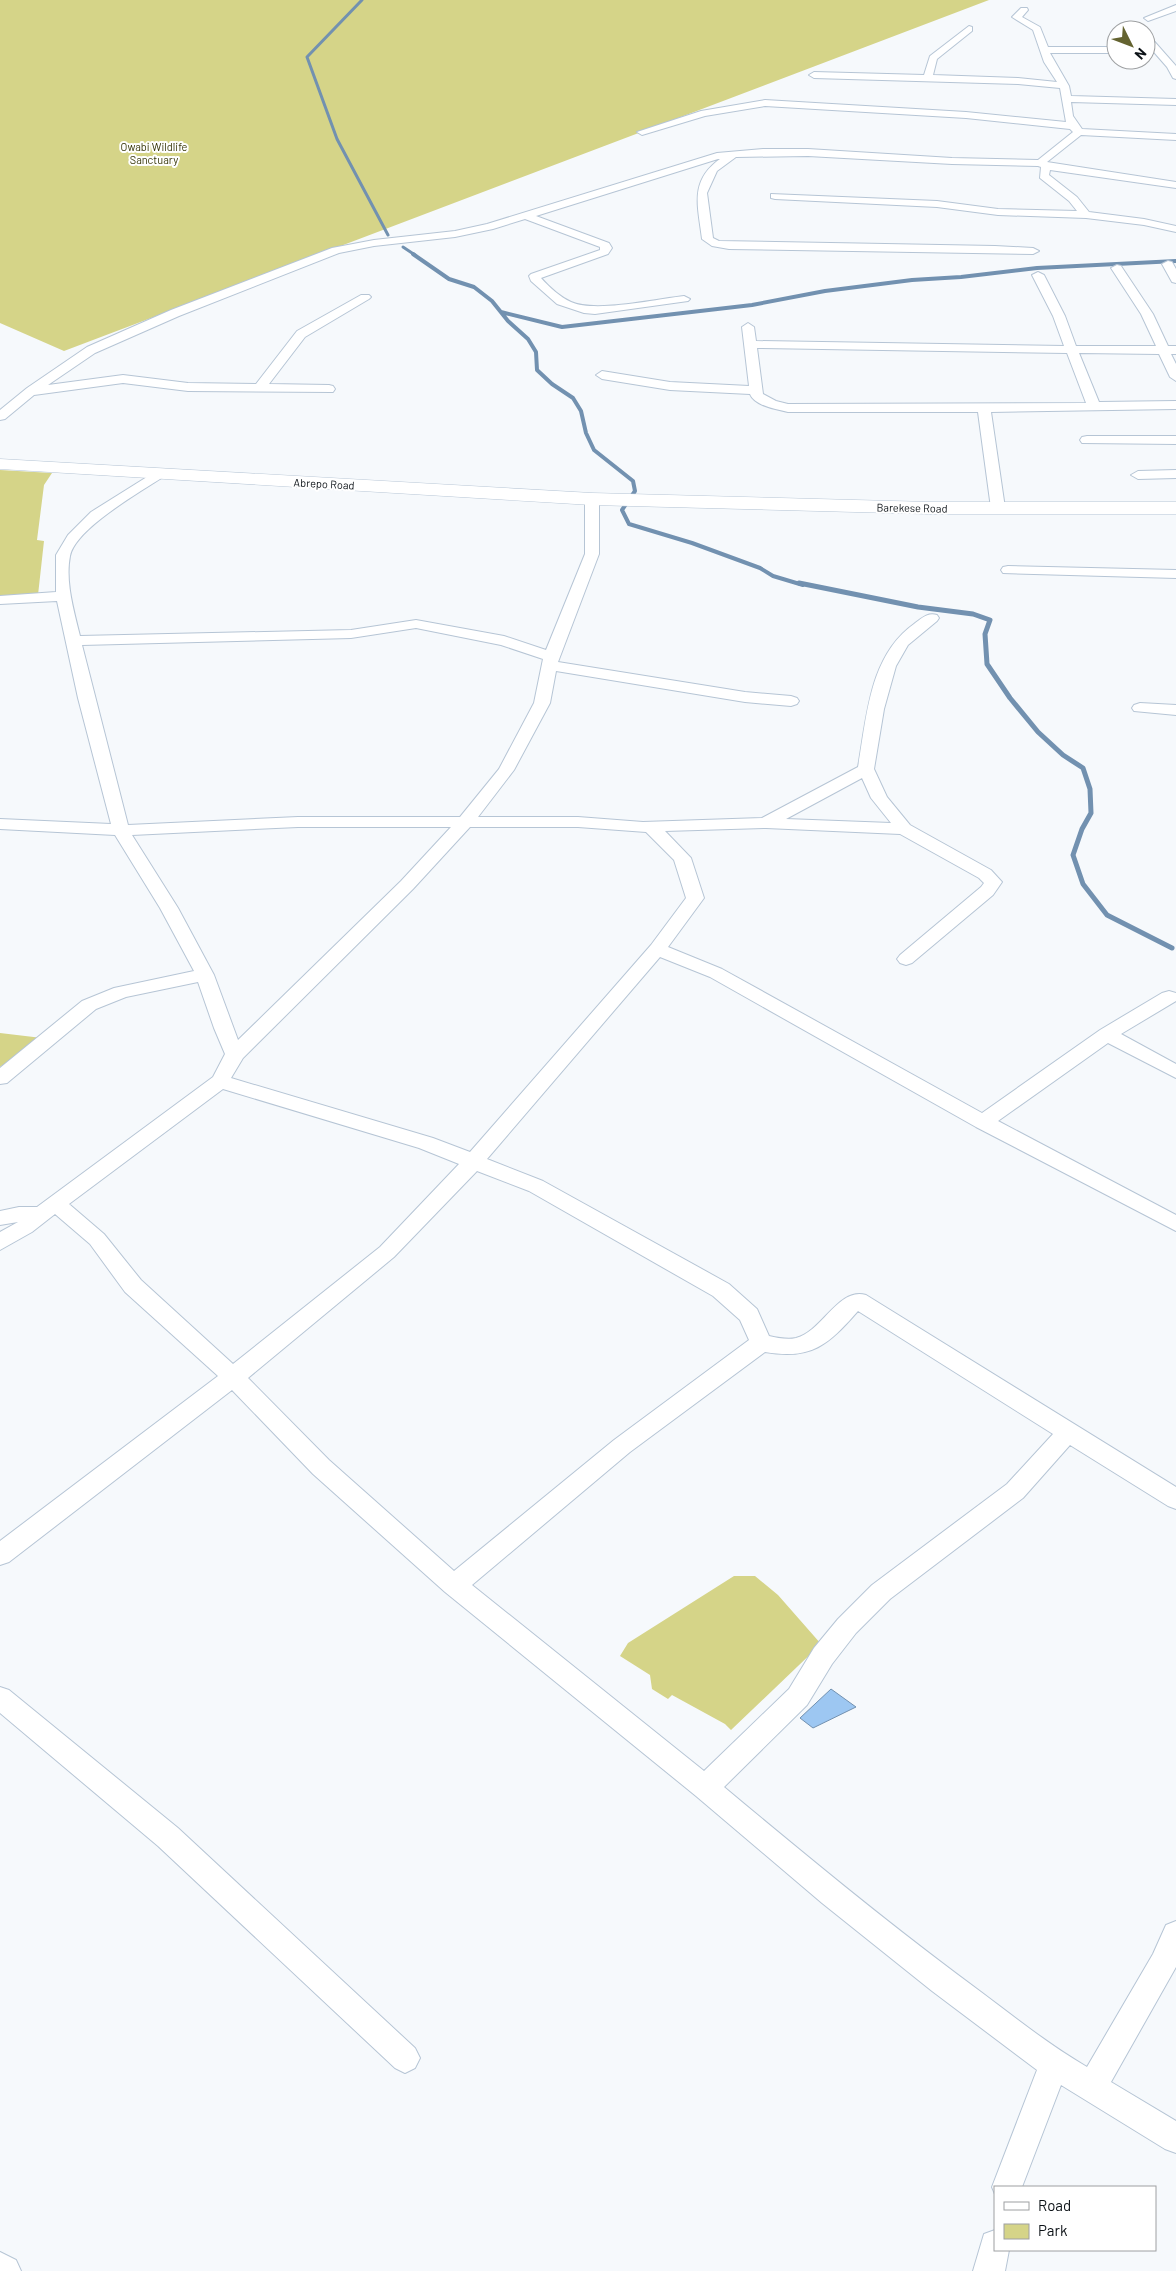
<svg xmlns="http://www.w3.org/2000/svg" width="1176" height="2271" viewBox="0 0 1176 2271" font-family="Barlow,sans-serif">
  <rect width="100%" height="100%" fill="#f6f9fc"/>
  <path fill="#d5d488" d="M 0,0 L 989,0 L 64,351 L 0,323 Z
    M 0,470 L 52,473 L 44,485 L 37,540 L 44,541 L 38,595 L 25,597 L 0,596 Z
    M 0,1033 L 42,1038 L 0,1067 Z
    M 734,1576 L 755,1576 L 778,1595 L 821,1644 L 731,1730 L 725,1724 L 672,1695 L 668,1699 L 652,1689 L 650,1675 L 620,1656 L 628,1643 Z"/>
  <path fill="#9dc7f2" stroke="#7291b0" d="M 831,1689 L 856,1707 L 813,1728 L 800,1718 Z"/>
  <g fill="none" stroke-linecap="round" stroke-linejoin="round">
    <path stroke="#7291b0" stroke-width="3" d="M 362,0 L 307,57 L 337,139 L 388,235
      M 403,247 L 415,255"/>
    <path stroke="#7291b0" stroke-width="4" d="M 413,254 L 449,279 L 474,287 L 492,301 L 508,321 L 528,339 L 536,352 L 537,370 L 552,384 L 573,398 L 581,411 L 586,433 L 594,450 L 633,481 L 635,491 L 622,510 L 629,524 L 692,543 L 760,568 L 773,576 L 803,585
      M 501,312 L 562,327 L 752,305 L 825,291 L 912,280 L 961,277 L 1037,268 L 1176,261"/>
    <path stroke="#7291b0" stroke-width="5" d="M 799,583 L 918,607 L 973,614 L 990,620 L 985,634 L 987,664 L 1010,698 L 1038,732 L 1063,755 L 1083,768 L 1090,789 L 1091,813 L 1082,829 L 1073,855 L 1083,884 L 1107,915 L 1172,948"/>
    <defs>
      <path id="minor" d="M 1176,5 L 1176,11 L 1148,21 L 1144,18 Z
        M 1021,8 L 1027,8 L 1028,10 L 1022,17 L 1040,27 L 1048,47 L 1116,47 L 1116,53 L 1050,53 L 1069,86 L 1071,96 L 1176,99 L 1176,105 L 1071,102 L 1073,116 L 1082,129 L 1176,134 L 1176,140 L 1081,135 L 1047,162 L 1176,182 L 1176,188 L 1050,170 L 1049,175 L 1077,197 L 1089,212 L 1144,219 L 1176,226 L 1176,232 L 1144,225 L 1086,218 L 998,215 L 937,207 L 775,199 L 771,198 L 771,194 L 937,201 L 998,209 L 1077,211 L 1069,201 L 1040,178 L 1041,167 L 1038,166 L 952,164 L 808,156 L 736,157 L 717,171 L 707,193 L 713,238 L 719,241 L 995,246 L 1033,248 L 1039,251 L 1033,254 L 729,249 L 712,246 L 702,239 C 698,206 689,181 720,159 L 718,159 L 536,216 L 609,243 L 612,248 L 608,254 L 541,278 C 549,287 560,297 571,302 C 595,313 657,299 684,296 L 690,299 L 688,301 L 595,314 L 584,313 L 557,304 L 531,281 L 529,276 L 531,274 L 600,250 L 600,247 L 525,219 L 493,229 L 455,237 L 374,246 L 339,253 L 179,316 L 95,353 L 48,385 L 123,375 L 188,383 L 256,384 L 297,331 L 361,295 L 369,295 L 371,297 L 369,299 L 305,337 L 269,384 L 329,385 L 333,386 L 335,389 L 333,392 L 188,391 L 123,383 L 34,395 L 5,419 L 0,420 L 0,410 L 27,388 L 87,347 L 171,310 L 332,248 L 374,240 L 455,231 L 487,224 L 717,153 L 763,149 L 808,149 L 952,158 L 1038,160 L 1073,132 L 1070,129 L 966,118 L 765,106 L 705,116 L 642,135 L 637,132 L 701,111 L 765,100 L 966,112 L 1066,122 L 1060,88 L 1018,84 L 814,78 L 809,75 L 814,72 L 924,75 L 930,56 L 969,26 L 972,27 L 972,31 L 937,59 L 933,75 L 1018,78 L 1057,82 L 1044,62 L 1033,30 L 1012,17 Z
        M 1150,39 L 1153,40 L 1176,66 L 1176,79 L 1173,78 L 1167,67 L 1146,43 Z
        M 1168,261 L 1172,262 L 1176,269 L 1176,283 L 1172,282 L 1162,264 Z
        M 1117,265 L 1121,266 L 1153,314 L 1168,346 L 1176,346 L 1176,354 L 1171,354 L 1176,364 L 1176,381 L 1170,377 L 1159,354 L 1079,353 L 1099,402 L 1176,401 L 1176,409 L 991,412 L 1005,508 L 998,512 L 991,508 L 978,412 L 788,412 C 776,409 755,406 750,394 L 670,390 L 602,379 L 596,375 L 602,371 L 670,382 L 749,386 L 742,327 L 748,323 L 754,327 L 756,341 L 1064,346 L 1053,316 L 1032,275 L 1038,272 L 1044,275 L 1065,316 L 1076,346 L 1156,346 L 1141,314 L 1111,268 ZM 757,348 L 1067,353 L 1086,403 L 788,404 L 776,401 L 763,394 Z
        M 1087,436 L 1176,436 L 1176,444 L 1082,443 L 1080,440 L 1082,437 Z
        M 158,470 L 165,474 L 163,477 C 140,492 75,529 70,556 C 65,582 74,611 80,636 L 351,630 L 416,620 L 504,636 L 546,650 L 585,554 L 585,499 L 592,495 L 599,499 L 599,554 L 558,662 L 745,692 L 791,696 L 797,698 L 799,701 L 797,704 L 791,706 L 745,702 L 556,671 L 550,703 L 514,770 L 478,817 L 578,817 L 643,822 L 762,818 L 858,767 C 867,717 869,656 914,624 C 921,619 927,612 937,615 L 939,618 L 937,621 L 908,645 L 896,666 L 884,709 L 874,769 L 887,797 L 910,825 L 991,870 L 1002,882 L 993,895 L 912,963 L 906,965 L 900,963 L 897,959 L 900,955 L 981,887 L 984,883 L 979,878 L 900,834 L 766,828 L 665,831 L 691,858 L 704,898 L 668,947 L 722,969 L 982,1113 L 1100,1030 L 1162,993 L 1169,991 L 1176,993 L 1176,1001 L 1121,1034 L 1176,1064 L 1176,1078 L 1108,1043 L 998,1121 L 1176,1215 L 1176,1231 L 976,1127 L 710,977 L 660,957 L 487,1159 L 543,1181 L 729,1284 L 757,1309 L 769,1336 C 778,1338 787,1340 796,1338 C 823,1331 838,1287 866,1295 L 1176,1487 L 1176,1509 L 1168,1506 L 1070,1445 L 1023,1498 L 890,1599 L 856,1633 L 832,1664 L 807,1705 L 724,1787 C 809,1858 895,1929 985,1995 C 1018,2020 1051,2046 1087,2067 L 1153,1954 L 1166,1925 L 1176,1921 L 1176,1967 L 1111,2082 L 1176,2121 L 1176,2153 L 1165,2149 L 1061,2085 L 1022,2187 L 995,2187 L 995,2194 L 992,2187 L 1037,2070 L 932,1991 L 822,1903 L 696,1796 L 445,1592 L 313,1474 L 232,1390 L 9,1562 L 0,1565 L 0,1541 L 218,1376 L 125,1292 L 90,1244 L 55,1214 L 32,1232 L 0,1250 L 0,1232 L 18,1222 L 0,1225 L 0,1211 L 19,1207 L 37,1207 L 213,1077 L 225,1054 L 214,1028 L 198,982 L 126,997 L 96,1009 L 7,1083 L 0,1084 L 0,1068 L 82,1001 L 114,988 L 194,971 L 160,908 L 115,835 L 0,829 L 0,819 L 111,824 L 78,698 L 57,601 L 0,604 L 0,596 L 56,592 L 56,555 L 68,535 L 91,512 ZM 416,628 L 501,645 L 543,659 L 534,703 L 499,769 L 460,817 L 298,817 L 128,825 L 82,645 L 351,638 ZM 862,778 L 871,798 L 891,823 L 786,819 ZM 298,827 L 451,827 L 401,881 L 238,1040 L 214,975 L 178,908 L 132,835 ZM 470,827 L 578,827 L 646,832 L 674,860 L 686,898 L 651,945 L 470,1152 L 433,1138 L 231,1078 L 243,1058 L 413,889 ZM 223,1089 L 419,1148 L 459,1164 L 380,1247 L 233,1364 L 141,1280 L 104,1234 L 69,1204 ZM 477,1171 L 529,1191 L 713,1296 L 740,1320 L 749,1340 L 614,1440 L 454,1571 L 329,1460 L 248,1378 L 394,1257 ZM 858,1311 L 1053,1434 L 1007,1484 L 872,1585 L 838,1619 L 814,1648 L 789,1689 L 704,1771 L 472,1585 L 630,1452 L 765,1352 C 812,1360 828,1345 858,1311 Z
        M 1176,470 L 1176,478 L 1138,479 L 1131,475 L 1138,471 Z
        M 1008,566 L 1176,570 L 1176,578 L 1003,573 L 1001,570 L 1003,567 Z
        M 1140,703 L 1176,705 L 1176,715 L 1134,711 L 1132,708 L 1134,705 Z
        M 0,1687 L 9,1690 L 178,1828 L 415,2048 L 420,2058 L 415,2068 L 405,2073 L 395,2068 L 158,1846 L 0,1713 Z
        M 995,2230 L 995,2250 L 1009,2250 L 1005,2271 L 973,2271 L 984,2234 Z
        M 0,2252 L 16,2260 L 21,2271 L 0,2271 Z"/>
      <path id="secondary" d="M 0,459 L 592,493 L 930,502 L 1176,502 L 1176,514 L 930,514 L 592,505 L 0,469 Z"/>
    </defs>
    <use href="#minor" stroke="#b6c5d5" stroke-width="2"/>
    <use href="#secondary" stroke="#b6c5d5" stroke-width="1"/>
    <use href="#minor" fill="#fff" fill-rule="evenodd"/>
    <use href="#secondary" fill="#fff" fill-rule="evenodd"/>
  </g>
  <g text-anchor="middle" stroke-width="4" stroke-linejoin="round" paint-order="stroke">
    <g font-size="11" fill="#373609" stroke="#fff">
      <text x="154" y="151">Owabi Wildlife<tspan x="154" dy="13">Sanctuary</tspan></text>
    </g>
    <g font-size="11" fill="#0c1217" stroke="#fff">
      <text transform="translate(324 484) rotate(3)" y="4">Abrepo Road</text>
      <text transform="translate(912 508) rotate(1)" y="4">Barekese Road</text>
    </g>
  </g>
  <rect x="994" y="2186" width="162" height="65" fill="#ffffff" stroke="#9ea0a2"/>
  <rect x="1004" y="2202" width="25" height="8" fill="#ffffff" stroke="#9ea0a2"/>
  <text x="1038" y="2211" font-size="15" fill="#0c1217">Road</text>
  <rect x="1004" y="2224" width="25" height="15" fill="#d5d488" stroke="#9ea0a2"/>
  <text x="1038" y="2236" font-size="15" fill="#0c1217">Park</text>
  <g transform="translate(1131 45) rotate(132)"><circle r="24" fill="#ffffff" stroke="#9ea0a2"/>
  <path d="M0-4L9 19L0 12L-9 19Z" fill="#646330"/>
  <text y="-8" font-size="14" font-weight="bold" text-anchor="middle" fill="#0c1217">N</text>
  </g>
</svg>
